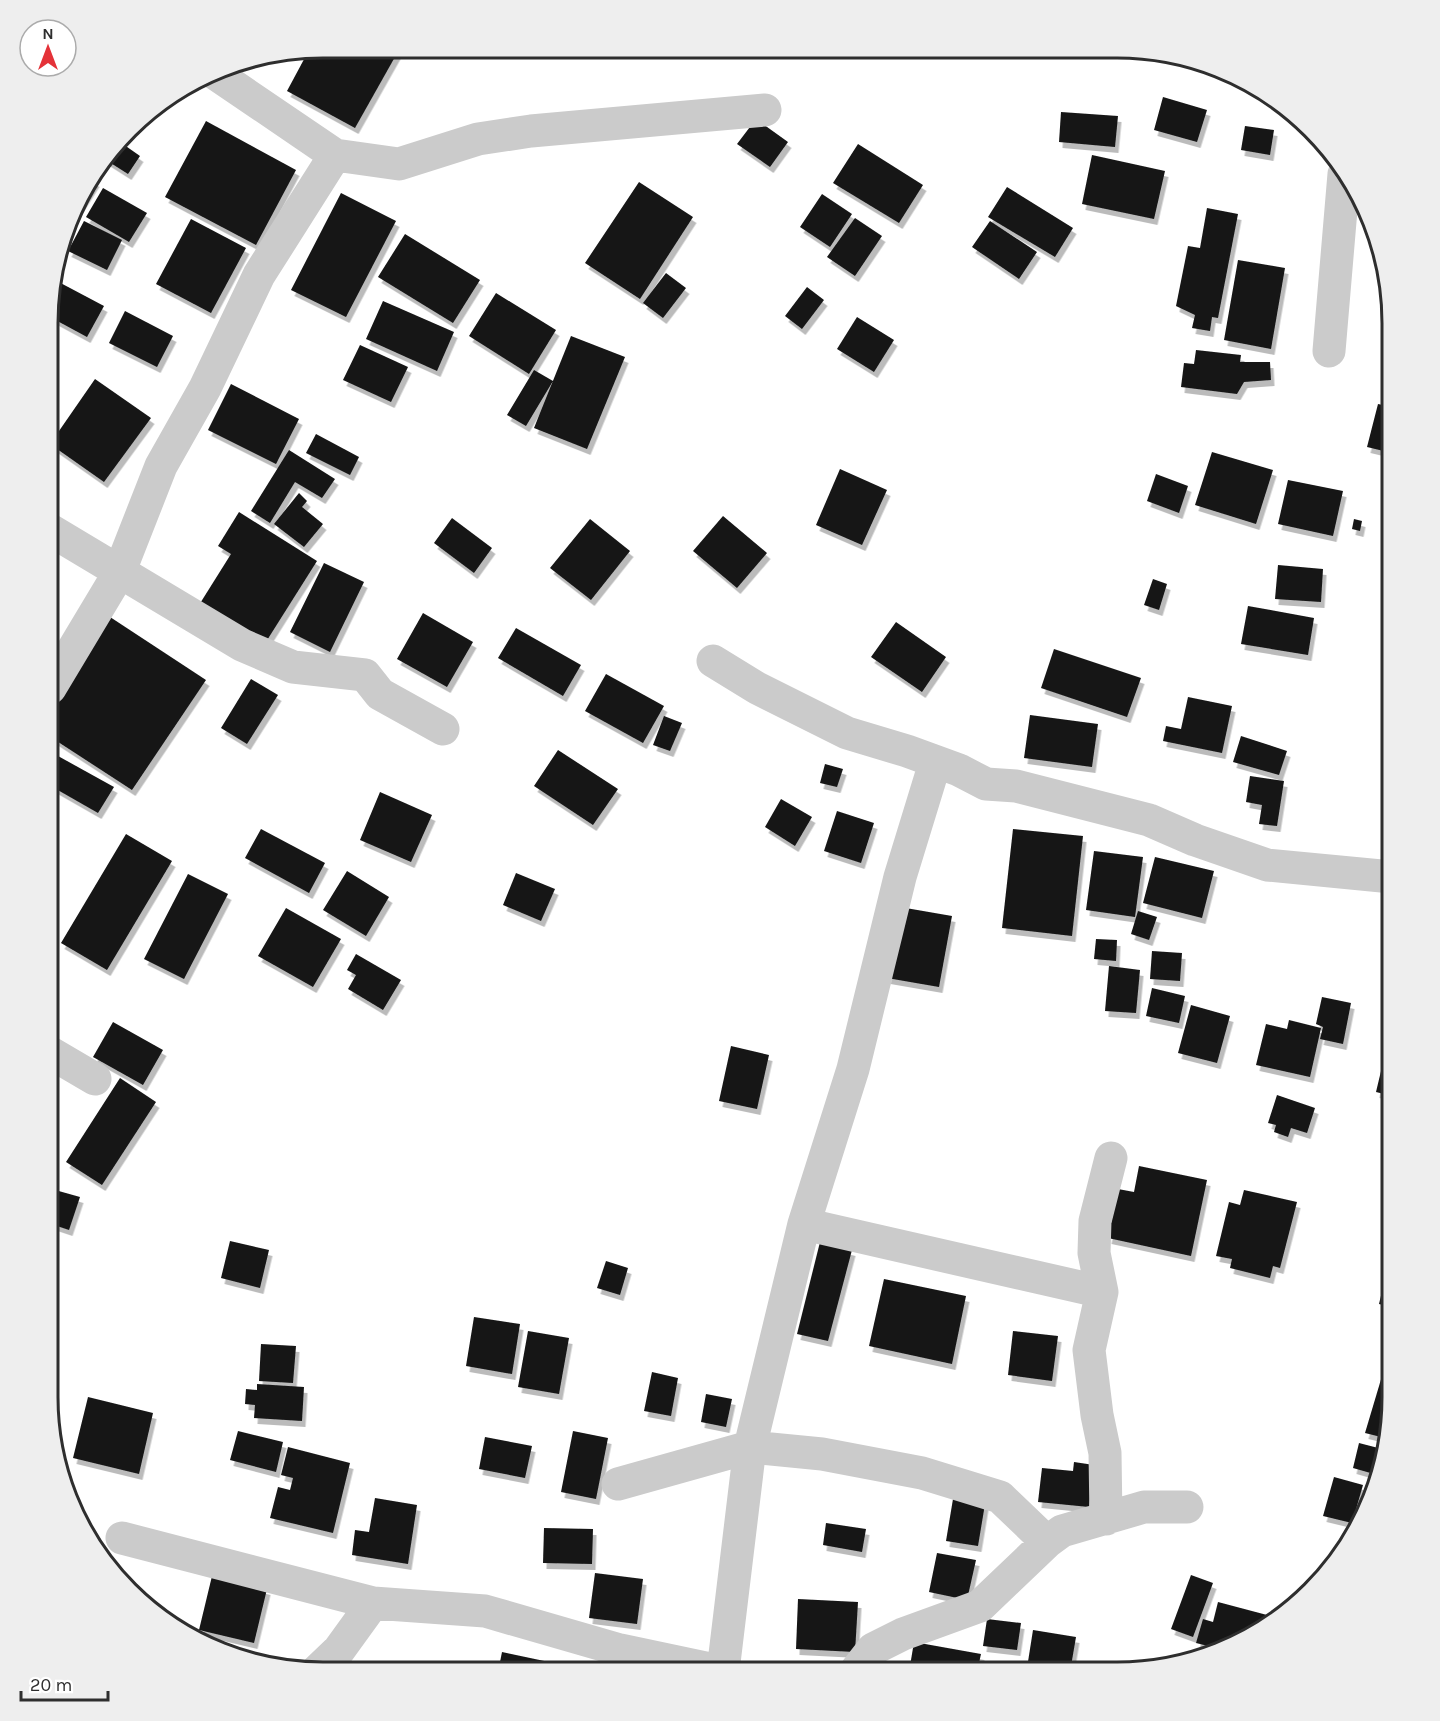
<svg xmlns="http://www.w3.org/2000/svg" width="1440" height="1721" viewBox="0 0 1440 1721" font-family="Karla,sans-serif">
  <defs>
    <filter id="shadow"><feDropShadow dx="3.5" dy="6" stdDeviation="0" flood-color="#0004"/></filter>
  </defs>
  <rect width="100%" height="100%" fill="#fff"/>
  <path fill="#151515" filter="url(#shadow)" d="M 323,48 L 400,48 L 355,128 L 287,91 L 309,50 Z
    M 1163,97 L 1207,110 L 1197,142 L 1154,130 Z
    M 1061,112 L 1118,116 L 1115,147 L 1059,142 Z
    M 756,119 L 788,142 L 770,167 L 737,144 Z
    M 206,121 L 296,170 L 256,245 L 165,197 Z
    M 1245,126 L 1274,130 L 1270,155 L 1241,150 Z
    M 120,142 L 140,156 L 128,174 L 106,160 Z
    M 858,144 L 923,185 L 899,223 L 833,183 Z
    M 1092,155 L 1165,171 L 1154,219 L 1082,204 Z
    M 91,178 L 96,181 L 77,211 L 85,186 Z
    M 639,182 L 693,217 L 640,299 L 585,263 Z
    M 1007,187 L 1073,228 L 1055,257 L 988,217 Z
    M 103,188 L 147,213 L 129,242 L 86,217 Z
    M 341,193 L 396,221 L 346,317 L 291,290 Z
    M 822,194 L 852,214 L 830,247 L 800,227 Z
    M 1207,208 L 1238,214 L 1218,318 L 1212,317 L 1210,331 L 1192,328 L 1195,315 L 1176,306 L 1188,246 L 1200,248 Z
    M 855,218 L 882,236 L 855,276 L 827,257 Z
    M 191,219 L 246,248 L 211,313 L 156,284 Z
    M 84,221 L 122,240 L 107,270 L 68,251 Z
    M 990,221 L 1037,252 L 1019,279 L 972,247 Z
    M 405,234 L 480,280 L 453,323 L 378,277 Z
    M 1238,260 L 1285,268 L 1271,349 L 1224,340 Z
    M 666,273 L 686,288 L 663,318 L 643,303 Z
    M 53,279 L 104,306 L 87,337 L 50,317 Z
    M 807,287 L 824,300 L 802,329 L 785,316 Z
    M 496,293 L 556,330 L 529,374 L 469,336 Z
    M 383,301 L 454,332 L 437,371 L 366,339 Z
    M 125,311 L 173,336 L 157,367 L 109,343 Z
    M 857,317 L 894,340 L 874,372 L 837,349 Z
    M 571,336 L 625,357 L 587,449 L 534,428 Z
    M 360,345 L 408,367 L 391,402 L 343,380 Z
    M 1196,350 L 1241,355 L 1240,362 L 1270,362 L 1271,380 L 1244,382 L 1237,394 L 1181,387 L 1184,363 L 1194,364 Z
    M 534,370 L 553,381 L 526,426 L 507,415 Z
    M 95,379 L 151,418 L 104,482 L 50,444 Z
    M 231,384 L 299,419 L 276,464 L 208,430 Z
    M 1378,404 L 1392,407 L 1392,453 L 1367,447 Z
    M 316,434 L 359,457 L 350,475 L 306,453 Z
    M 289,450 L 335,479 L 322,498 L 295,482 L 270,523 L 251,511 Z
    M 1212,452 L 1273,470 L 1256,524 L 1195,505 Z
    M 840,469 L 887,490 L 862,545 L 816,525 Z
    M 1156,474 L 1188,486 L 1179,513 L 1147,501 Z
    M 1288,480 L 1343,491 L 1333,536 L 1278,524 Z
    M 299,493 L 307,501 L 302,507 L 323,524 L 304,547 L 274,524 Z
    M 239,512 L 317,561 L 264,645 L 199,605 L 231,554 L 218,546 Z
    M 723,516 L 767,553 L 737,588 L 693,551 Z
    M 452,518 L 492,548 L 474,573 L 434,543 Z
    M 590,519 L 630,551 L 591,600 L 550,568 Z
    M 1354,519 L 1362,521 L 1360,531 L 1352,529 Z
    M 324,563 L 364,582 L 330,652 L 290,632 Z
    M 1278,565 L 1323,569 L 1321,602 L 1275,599 Z
    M 1153,579 L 1167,584 L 1159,610 L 1144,605 Z
    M 1248,606 L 1314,618 L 1308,655 L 1241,644 Z
    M 423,613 L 473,642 L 447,687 L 397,659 Z
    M 107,615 L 206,680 L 132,790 L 49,736 L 50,702 Z
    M 896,622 L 946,657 L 922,692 L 871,657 Z
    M 516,628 L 581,665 L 563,696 L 498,658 Z
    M 1054,649 L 1141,678 L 1127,717 L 1041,688 Z
    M 1391,653 L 1392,653 L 1392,688 L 1383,685 Z
    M 606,674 L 664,706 L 643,743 L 585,711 Z
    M 251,679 L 278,695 L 247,744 L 221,728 Z
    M 1188,697 L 1232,706 L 1222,753 L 1163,741 L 1166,726 L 1181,729 Z
    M 1030,715 L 1098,724 L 1092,767 L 1024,758 Z
    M 664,716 L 682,723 L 670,751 L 653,745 Z
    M 1241,736 L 1287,751 L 1279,775 L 1233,762 Z
    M 558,750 L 618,789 L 593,825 L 534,786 Z
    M 49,751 L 114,787 L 98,813 L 49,785 Z
    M 825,764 L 843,769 L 837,787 L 820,783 Z
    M 1250,776 L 1284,781 L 1277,826 L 1259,824 L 1262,805 L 1246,802 Z
    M 380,792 L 432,815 L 411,862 L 360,840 Z
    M 49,798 L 55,802 L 49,811 Z
    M 781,799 L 812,817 L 795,846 L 765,827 Z
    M 837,811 L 874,823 L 861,863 L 824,851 Z
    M 261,829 L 325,863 L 309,893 L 245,858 Z
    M 1013,829 L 1083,836 L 1072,936 L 1002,928 Z
    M 126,834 L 172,861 L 107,970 L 61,943 Z
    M 1094,851 L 1143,857 L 1135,917 L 1086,910 Z
    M 1155,857 L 1214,871 L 1202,918 L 1143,903 Z
    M 347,871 L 389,897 L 366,936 L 323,910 Z
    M 516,873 L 555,889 L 541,921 L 503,905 Z
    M 188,874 L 228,894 L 184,979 L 144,959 Z
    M 900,907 L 952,916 L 939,987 L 887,978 Z
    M 286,908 L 341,939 L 313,987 L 258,956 Z
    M 1138,911 L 1157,917 L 1149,940 L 1131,934 Z
    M 1096,939 L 1117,940 L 1116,961 L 1094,959 Z
    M 1152,951 L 1182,953 L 1180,981 L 1150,979 Z
    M 356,954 L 401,980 L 383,1010 L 348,989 L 356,975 L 347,970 Z
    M 1109,966 L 1140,970 L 1136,1013 L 1105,1011 Z
    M 1152,988 L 1185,996 L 1179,1023 L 1146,1016 Z
    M 1322,997 L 1351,1003 L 1343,1044 L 1320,1039 L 1323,1027 L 1316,1024 Z
    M 1191,1005 L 1230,1016 L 1217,1063 L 1178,1053 Z
    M 1289,1020 L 1321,1028 L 1310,1077 L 1256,1065 L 1266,1024 L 1287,1029 Z
    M 113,1022 L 163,1050 L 143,1085 L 93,1057 Z
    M 1391,1029 L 1392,1029 L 1392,1096 L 1376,1092 Z
    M 731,1046 L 769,1055 L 757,1109 L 719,1101 Z
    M 120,1078 L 156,1102 L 102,1185 L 66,1162 Z
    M 1277,1095 L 1315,1108 L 1307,1133 L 1291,1128 L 1288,1137 L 1274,1132 L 1276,1125 L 1268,1123 Z
    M 1139,1166 L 1207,1180 L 1191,1256 L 1108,1238 L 1118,1189 L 1134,1192 Z
    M 48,1188 L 80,1197 L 69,1230 L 48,1223 Z
    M 1244,1190 L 1297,1202 L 1280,1268 L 1273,1266 L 1270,1278 L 1230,1268 L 1232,1259 L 1216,1256 L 1229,1202 L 1240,1205 Z
    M 230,1241 L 269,1250 L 260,1288 L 221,1278 Z
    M 820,1242 L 852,1250 L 828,1341 L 797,1334 Z
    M 1391,1254 L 1391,1307 L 1379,1304 Z
    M 606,1261 L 628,1268 L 620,1295 L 597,1288 Z
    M 884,1279 L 966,1296 L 952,1364 L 869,1346 Z
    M 474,1317 L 520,1324 L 512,1374 L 466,1366 Z
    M 528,1331 L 569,1338 L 559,1394 L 518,1387 Z
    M 1013,1331 L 1058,1336 L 1052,1381 L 1008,1375 Z
    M 261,1344 L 296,1346 L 293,1383 L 259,1381 Z
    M 652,1372 L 678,1378 L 671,1416 L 644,1411 Z
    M 1382,1376 L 1391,1379 L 1391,1416 L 1385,1438 L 1365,1433 Z
    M 257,1384 L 304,1387 L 302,1421 L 254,1418 L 255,1405 L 245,1404 L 246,1389 L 257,1390 Z
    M 706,1394 L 732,1399 L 726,1427 L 701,1422 Z
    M 88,1397 L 153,1413 L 139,1474 L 73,1458 Z
    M 238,1431 L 283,1442 L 276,1472 L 230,1460 Z
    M 573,1431 L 608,1438 L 596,1499 L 561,1492 Z
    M 485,1437 L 532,1446 L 525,1478 L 479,1469 Z
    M 1359,1443 L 1382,1449 L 1374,1474 L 1353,1468 Z
    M 288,1447 L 350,1463 L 333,1533 L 270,1518 L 278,1487 L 290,1490 L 293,1478 L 281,1475 Z
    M 1074,1462 L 1094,1465 L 1089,1507 L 1038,1502 L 1042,1468 L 1073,1471 Z
    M 1334,1477 L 1363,1485 L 1352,1523 L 1323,1516 Z
    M 375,1498 L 417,1505 L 408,1564 L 352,1555 L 355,1530 L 369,1532 Z
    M 953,1499 L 985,1504 L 978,1546 L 946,1541 Z
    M 826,1523 L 866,1529 L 862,1552 L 823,1545 Z
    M 544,1528 L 593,1529 L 592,1564 L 543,1563 Z
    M 937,1553 L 976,1560 L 967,1600 L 929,1592 Z
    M 595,1573 L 643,1579 L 637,1624 L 589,1618 Z
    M 1191,1575 L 1213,1583 L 1193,1637 L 1171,1629 Z
    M 212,1576 L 267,1589 L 254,1643 L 199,1630 Z
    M 798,1599 L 858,1602 L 855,1652 L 796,1649 Z
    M 1218,1602 L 1267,1615 L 1263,1630 L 1255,1636 L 1216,1648 L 1196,1643 L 1203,1619 L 1213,1622 Z
    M 152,1610 L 166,1611 L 165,1621 Z
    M 987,1619 L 1021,1623 L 1017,1650 L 983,1646 Z
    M 1033,1630 L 1076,1637 L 1070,1672 L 1027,1668 Z
    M 914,1642 L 981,1654 L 977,1672 L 909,1672 Z
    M 502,1652 L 582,1669 L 581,1672 L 498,1672 Z"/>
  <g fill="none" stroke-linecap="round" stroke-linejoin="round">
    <path stroke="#cbcbcb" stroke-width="33" d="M 216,74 L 335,155 L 399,164 L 478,139 L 531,131 L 765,110
      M 1329,351 L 1344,174
      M 50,530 L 242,645 L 293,667 L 365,675 L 380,694 L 443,729
      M 713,661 L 757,688 L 847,733 L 907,751 L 959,770 L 986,784 L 1016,786 L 1149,820 L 1195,840 L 1267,865 L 1392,877
      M 50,688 L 119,573 L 161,466 L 205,388 L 259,275 L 335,155
      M 49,1052 L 95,1079
      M 804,1224 L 1102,1292
      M 618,1484 L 750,1447 L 822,1454 L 922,1473 L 1000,1497 L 1047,1542
      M 1106,1519 L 1105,1453 L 1097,1415 L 1089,1350 L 1102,1292 L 1094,1253 L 1095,1221 L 1111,1158
      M 122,1538 L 373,1603 L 485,1611 L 620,1650 L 724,1672
      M 723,1671 L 750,1447 L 804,1224 L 853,1069 L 900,877 L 935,763
      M 316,1672 L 339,1650 L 373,1603
      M 855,1672 L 873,1649 L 903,1634 L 980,1606 L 1047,1542 L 1062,1531 L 1144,1507 L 1187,1507"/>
  </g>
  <path d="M0 0H1440V1721H0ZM323 58H1117A265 265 0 0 1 1382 323V1397A265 265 0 0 1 1117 1662H323A265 265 0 0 1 58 1397V323A265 265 0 0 1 323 58Z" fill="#eee" fill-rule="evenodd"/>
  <path fill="none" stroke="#2e2e2e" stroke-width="3" d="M323 58H1117A265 265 0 0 1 1382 323V1397A265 265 0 0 1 1117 1662H323A265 265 0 0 1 58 1397V323A265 265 0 0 1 323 58Z"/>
  <g transform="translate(48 48)"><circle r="28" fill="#ffffff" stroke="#ababab" stroke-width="1.5"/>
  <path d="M0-4.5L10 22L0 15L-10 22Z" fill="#e43238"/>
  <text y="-9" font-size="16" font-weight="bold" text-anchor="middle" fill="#2e2e2e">N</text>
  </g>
  <path d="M21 1691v9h87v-9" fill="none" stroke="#2e2e2e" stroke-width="3"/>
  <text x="30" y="1691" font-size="18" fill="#2e2e2e" stroke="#ffffff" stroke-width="4.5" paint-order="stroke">20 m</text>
</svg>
